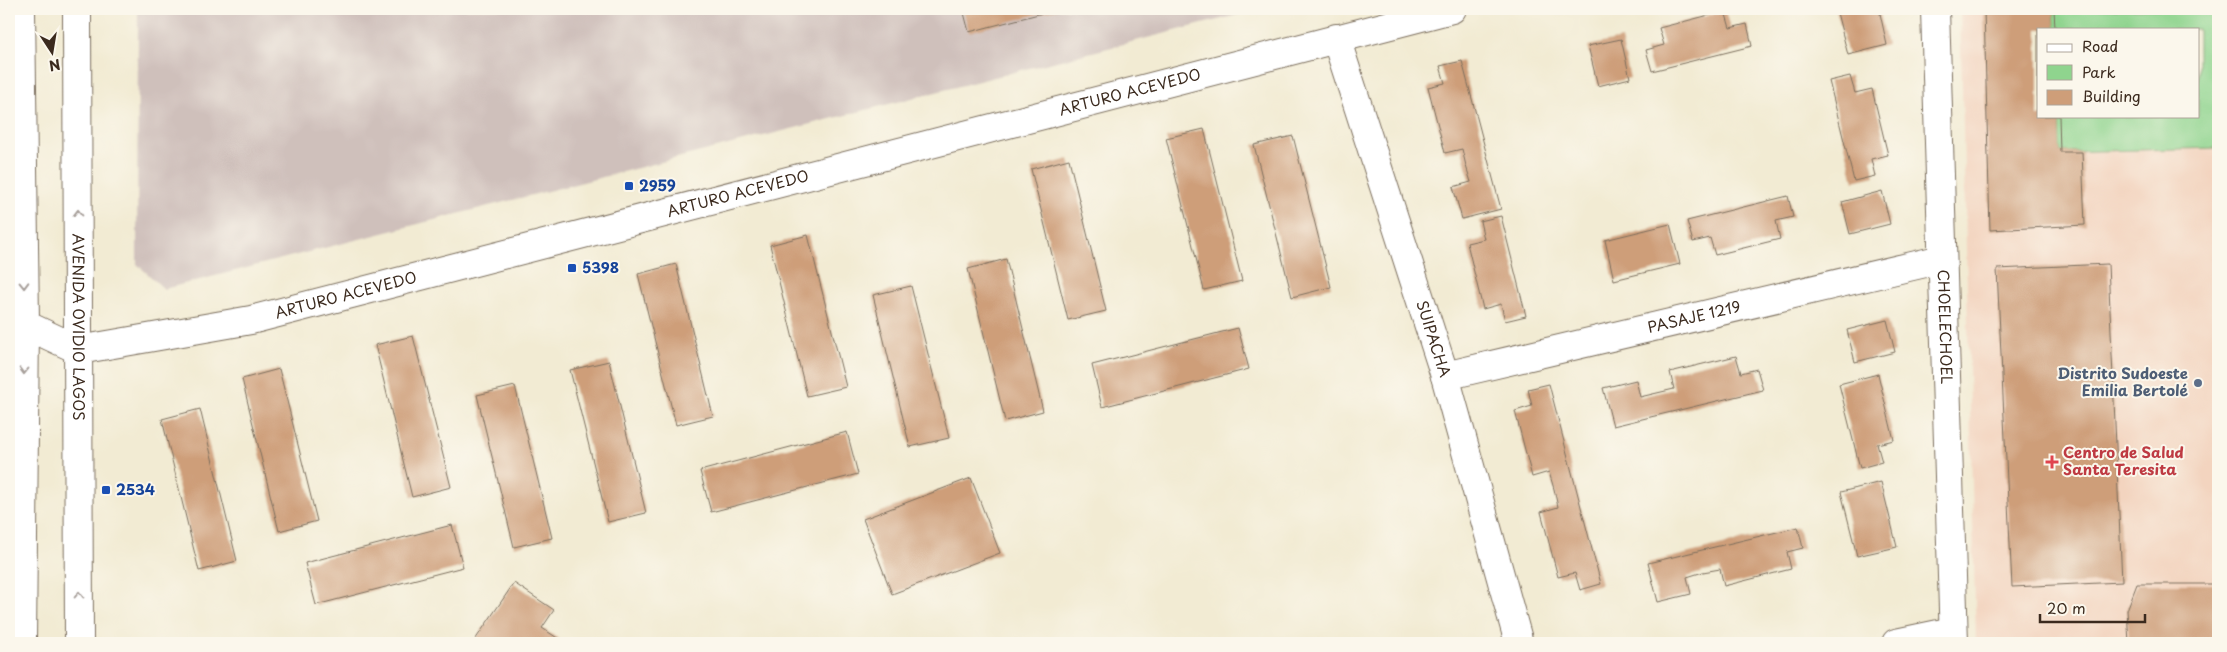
<svg xmlns="http://www.w3.org/2000/svg" width="2227" height="652" viewBox="0 0 2227 652" font-family="'Playpen Sans',sans-serif">
  <rect width="100%" height="100%" fill="#fbf7ec"/>
  <filter id="ink" filterUnits="userSpaceOnUse"><feTurbulence type="fractalNoise" baseFrequency=".02" numOctaves="2"/><feDisplacementMap in="SourceGraphic" scale="10" xChannelSelector="R" yChannelSelector="G"/><feConvolveMatrix kernelMatrix="1 2 1 2 8 2 1 2 1" color-interpolation-filters="sRGB"/></filter>
  <filter id="wash" filterUnits="userSpaceOnUse"><feTurbulence type="fractalNoise" baseFrequency=".0096" numOctaves="4" result="noise"/><feDisplacementMap in="SourceGraphic" scale="20" xChannelSelector="R" yChannelSelector="G"/><feGaussianBlur stdDeviation="1.12" result="paint"/><feColorMatrix in="noise" values="0 0 0 0 0 0 0 0 0 0 0 0 0 0 0 0 0 1.4 0 .05"/><feComposite in="paint" operator="in"/></filter>
  <g filter="url(#wash)">
    <rect width="100%" height="100%" fill="#f2ebd3"/>
    <path fill="#f3d4bf" fill-rule="evenodd" d="M 1960,9 L 2218,9 L 2218,643 L 1976,643 ZM 2038,29 L 2198,29 L 2198,116 L 2038,116 Z"/>
    <path fill="#cfc0bb" d="M 138,9 L 1261,9 L 164,289 L 137,264 Z"/>
    <path fill="#8fd48e" stroke="#657f56" d="M 2054,9 L 2218,9 L 2218,148 L 2060,152 L 2059,116 L 2198,116 L 2198,29 L 2055,29 Z"/>
    <g id="blocks">
      <path fill="#ce9e79" d="M 963,9 L 1058,9 L 969,32 Z
        M 1836,9 L 1879,9 L 1887,45 L 1848,55 Z
        M 1984,9 L 2054,9 L 2055,29 L 2038,29 L 2038,116 L 2059,116 L 2060,152 L 2082,152 L 2085,225 L 1990,230 Z
        M 1725,11 L 1730,28 L 1747,24 L 1752,46 L 1652,71 L 1646,50 L 1664,45 L 1659,28 Z
        M 1621,39 L 1630,78 L 1598,86 L 1588,46 Z
        M 1462,61 L 1501,209 L 1462,219 L 1453,187 L 1471,182 L 1466,166 L 1462,149 L 1445,153 L 1428,87 L 1445,83 L 1440,66 Z
        M 1850,76 L 1855,93 L 1872,89 L 1888,155 L 1871,159 L 1875,176 L 1854,181 L 1829,81 Z
        M 1204,129 L 1242,281 L 1204,290 L 1166,138 Z
        M 1293,136 L 1331,287 L 1292,297 L 1254,145 Z
        M 1069,159 L 1106,311 L 1068,320 L 1031,169 Z
        M 1882,191 L 1890,224 L 1850,234 L 1842,202 Z
        M 1788,196 L 1793,217 L 1776,221 L 1780,239 L 1715,255 L 1710,238 L 1693,242 L 1687,221 Z
        M 1501,216 L 1526,316 L 1505,321 L 1501,304 L 1483,309 L 1467,243 L 1484,239 L 1480,221 Z
        M 1670,224 L 1680,264 L 1614,280 L 1605,240 Z
        M 808,235 L 846,387 L 807,396 L 770,245 Z
        M 1006,259 L 1043,411 L 1005,421 L 968,269 Z
        M 676,264 L 713,416 L 676,425 L 638,274 Z
        M 2108,264 L 2122,582 L 2012,587 L 1997,269 Z
        M 911,286 L 949,438 L 910,447 L 873,295 Z
        M 1887,320 L 1895,352 L 1855,362 L 1847,330 Z
        M 1238,328 L 1249,369 L 1102,407 L 1092,365 Z
        M 413,336 L 451,487 L 412,497 L 375,345 Z
        M 1736,356 L 1741,373 L 1757,369 L 1763,390 L 1613,426 L 1603,388 L 1636,380 L 1640,397 L 1674,389 L 1670,372 Z
        M 609,361 L 646,513 L 608,522 L 570,370 Z
        M 279,369 L 317,521 L 279,531 L 242,379 Z
        M 1878,374 L 1894,440 L 1877,444 L 1882,462 L 1860,468 L 1839,384 Z
        M 1549,384 L 1601,584 L 1580,590 L 1575,573 L 1558,577 L 1541,512 L 1558,507 L 1554,489 L 1549,472 L 1532,477 L 1515,411 L 1532,406 L 1528,389 Z
        M 515,386 L 552,538 L 514,547 L 477,395 Z
        M 200,409 L 237,561 L 199,571 L 162,419 Z
        M 847,432 L 858,474 L 711,512 L 700,471 Z
        M 971,478 L 1000,553 L 892,594 L 863,519 Z
        M 1881,482 L 1897,547 L 1857,556 L 1841,492 Z
        M 452,525 L 463,567 L 316,605 L 305,563 Z
        M 1798,527 L 1803,548 L 1787,552 L 1791,569 L 1724,586 L 1720,569 L 1703,572 L 1687,577 L 1691,594 L 1658,602 L 1648,563 Z
        M 514,583 L 554,610 L 542,628 L 565,643 L 473,643 Z
        M 2137,584 L 2218,584 L 2218,643 L 2129,643 L 2127,610 Z"/>
    </g>
  </g>
  <g filter="url(#ink)">
    <use href="#blocks" fill-opacity="0" stroke="#7b6e5d" stroke-width="1"/>
    <g fill="none" stroke-linecap="round" stroke-linejoin="round">
      <defs>
        <g id="street">
          <path id="s1" d="M 1935,9 L 1954,643"/>
          <path id="s2" d="M 1336,38 L 1445,376 L 1519,643"/>
          <path id="s3" d="M 9,317 L 79,350 L 251,320 L 1452,9"/>
          <path id="s4" d="M 1445,376 L 1942,259"/>
          <path d="M 1896,643 L 1953,631"/>
        </g>
        <g id="secondary">
          <path d="M 21,9 L 25,323 L 22,643"/>
          <path id="s5" d="M 77,9 L 79,643"/>
        </g>
      </defs>
      <use href="#street" stroke="#7b6e5d" stroke-width="30"/>
      <use href="#secondary" stroke="#7b6e5d" stroke-width="30"/>
      <use href="#street" stroke="#fff" stroke-width="28"/>
      <use href="#secondary" stroke="#fff" stroke-width="28"/>
    </g>
    <defs><path id="oneway-chevron" d="M-2-3.5L2.5 0L-2 3.5" fill="none" stroke-width="1.6" stroke-linecap="round" stroke-linejoin="round" transform="scale(1.25)"/></defs>
    <g stroke="#a79f9a">
      <use href="#oneway-chevron" transform="translate(78 213) rotate(-90)"/>
      <use href="#oneway-chevron" transform="translate(24 285) rotate(89)"/>
      <use href="#oneway-chevron" transform="translate(24 371) rotate(91)"/>
      <use href="#oneway-chevron" transform="translate(79 595) rotate(-90)"/>
    </g>
  </g>
  <g fill="#1a4fb4" stroke="#fbf7ec" stroke-width="2">
    <rect x="624" y="181" width="10" height="10" rx="2.5"/>
    <rect x="567" y="263" width="10" height="10" rx="2.5"/>
    <rect x="101" y="485" width="10" height="10" rx="2.5"/>
  </g>
  <circle fill="#5c6f8a" stroke="#fbf7ec" stroke-width="2" cx="2198" cy="383" r="5"/>
  <path fill="#e0444e" stroke="#fbf7ec" stroke-width="2" d="M2049.5 454.5h5v5h5v5h-5v5h-5v-5h-5v-5h5z"/>
  <g text-anchor="middle" stroke-width="4" stroke-linejoin="round" paint-order="stroke">
    <g font-size="15" fill="#3b2a1e" stroke="#fbf7ec">
      <text dy="5" stroke="none"><textPath href="#s3" startOffset="1160">ARTURO ACEVEDO</textPath></text>
      <text dy="5" stroke="none"><textPath href="#s3" startOffset="755">ARTURO ACEVEDO</textPath></text>
      <text dy="5" stroke="none"><textPath href="#s3" startOffset="350">ARTURO ACEVEDO</textPath></text>
      <text dy="5" stroke="none"><textPath href="#s4" startOffset="256">PASAJE 1219</textPath></text>
      <text dy="5" stroke="none"><textPath href="#s5" startOffset="318">AVENIDA OVIDIO LAGOS</textPath></text>
      <text dy="5" stroke="none"><textPath href="#s1" startOffset="318">CHOELECHOEL</textPath></text>
      <text dy="5" stroke="none"><textPath href="#s2" startOffset="316">SUIPACHA</textPath></text>
    </g>
    <g font-size="15" font-weight="bold" fill="#164399" stroke="#fbf7ec" text-anchor="start">
      <text x="639" y="191">2959</text>
      <text x="582" y="273">5398</text>
      <text x="116" y="495">2534</text>
    </g>
    <g font-size="15" font-weight="bold" fill="#4e5e75" stroke="#fbf7ec" text-anchor="end">
      <text x="2188" y="379">Distrito Sudoeste<tspan x="2188" dy="17">Emilia Bertolé</tspan></text>
    </g>
    <g font-size="15" font-weight="bold" fill="#be3a42" stroke="#fbf7ec" text-anchor="start">
      <text x="2063" y="458">Centro de Salud<tspan x="2063" dy="17">Santa Teresita</tspan></text>
    </g>
  </g>
  <rect width="2227" height="652" fill="none" stroke="#fbf7ec" stroke-width="30"/>
  <rect x="2037" y="28" width="162" height="90" fill="#fbf7ec" stroke="#aea59a"/>
  <rect x="2047" y="44" width="25" height="8" fill="#ffffff" stroke="#aea59a"/>
  <text x="2082" y="52" font-size="15" fill="#3b2a1e">Road</text>
  <rect x="2047" y="65" width="25" height="15" fill="#8fd48e" stroke="#aea59a"/>
  <text x="2082" y="78" font-size="15" fill="#3b2a1e">Park</text>
  <rect x="2047" y="90" width="25" height="15" fill="#ce9e79" stroke="#aea59a"/>
  <text x="2082" y="102" font-size="15" fill="#3b2a1e">Building</text>
  <g transform="translate(52 52) rotate(168)" stroke="#fbf7ec" stroke-width="4" paint-order="stroke">
  <path d="M0-4L9 19L0 12L-9 19Z" fill="#3b2a1e"/>
  <text y="-8" font-size="14" font-weight="bold" text-anchor="middle" fill="#3b2a1e">N</text>
  </g>
  <path d="M2040 614v8h105v-8" fill="none" stroke="#3b2a1e" stroke-width="2.5"/>
  <text x="2047" y="614" font-size="15" fill="#3b2a1e" stroke="#fbf7ec" stroke-width="4" paint-order="stroke">20 m</text>
</svg>
